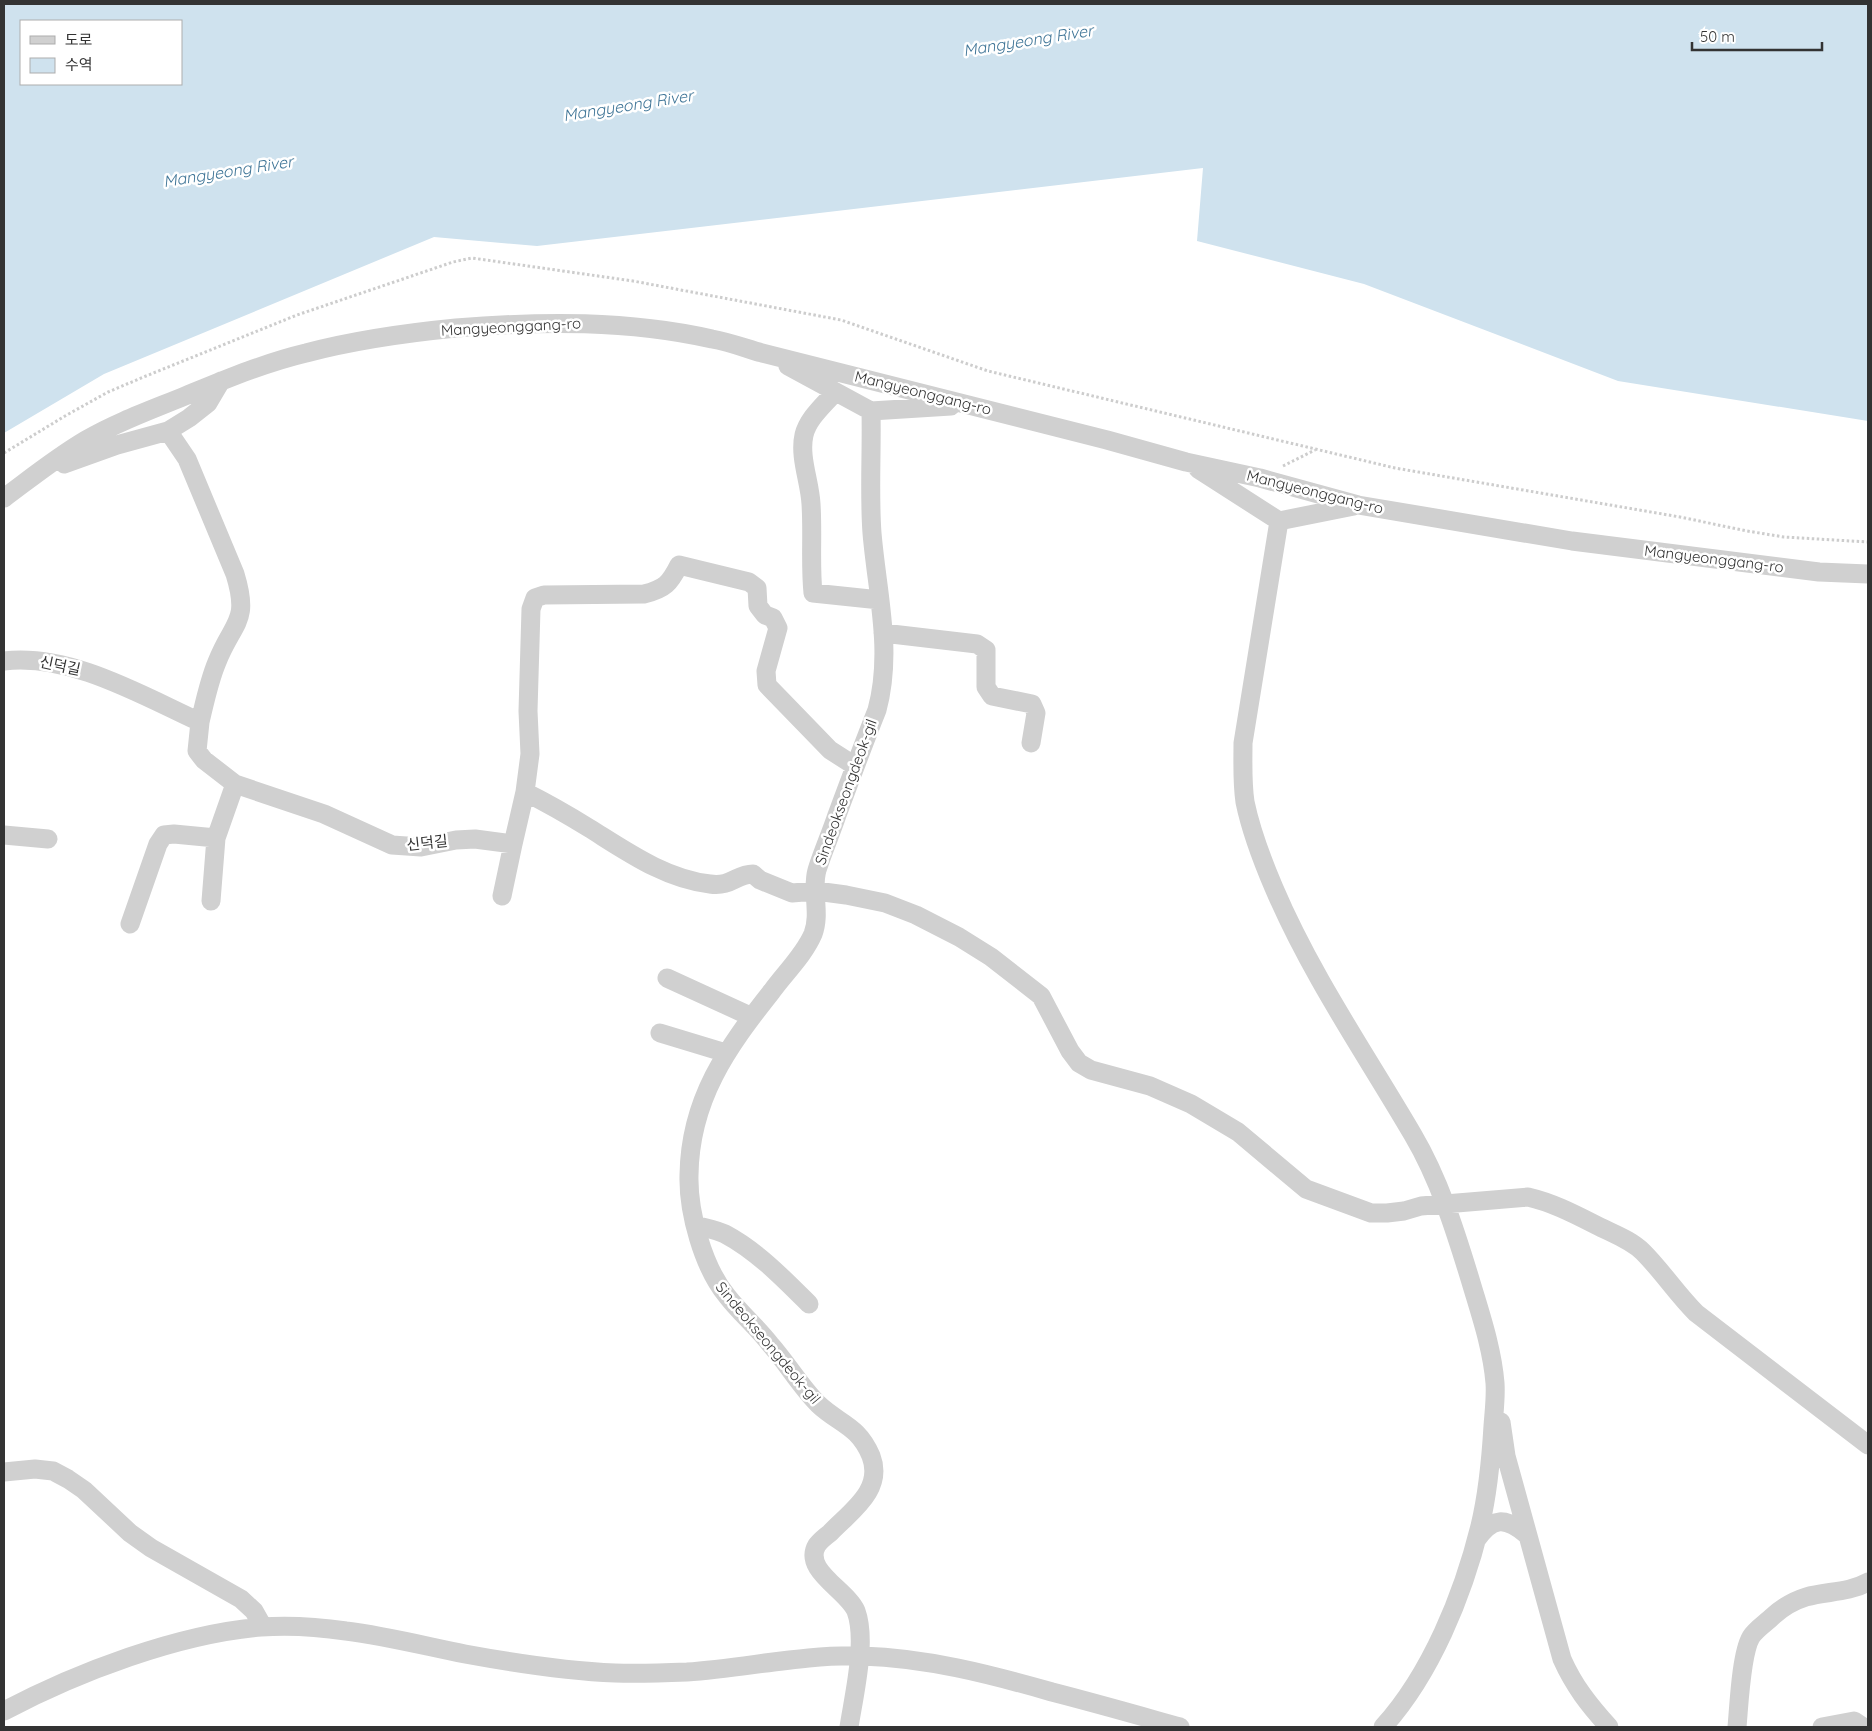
<svg xmlns="http://www.w3.org/2000/svg" width="1872" height="1731" viewBox="0 0 1872 1731" font-family="Quicksand,'Noto Sans KR',sans-serif">
  <rect width="100%" height="100%" fill="#fff"/>
  <path fill="#cfe2ee" fill-rule="evenodd" d="M 4,4 L 1868,4 L 1868,421 L 1618,381 L 1364,284 L 1197,241 L 1203,168 L 537,246 L 434,237 L 104,374 L 4,433 ZM 21,21 L 181,21 L 181,84 L 21,84 Z"/>
  <g fill="none" stroke-linecap="round" stroke-linejoin="round">
    <path stroke="#cdcdcd" stroke-width="3" stroke-dasharray="2.5 2.5" stroke-linecap="butt" d="M 4,453 L 65,416 L 108,392 L 146,376 L 297,315 L 453,262 L 472,258 L 633,281 L 841,320 L 988,371 L 1395,468 L 1680,517 L 1747,531 L 1784,537 L 1868,542
      M 1283,466 L 1315,450"/>
    <path stroke="#d0d0d0" stroke-width="19" d="M 788,366 L 871,411 C 872,451 869,493 872,533 C 877,593 893,651 877,710 C 863,745 850,780 837,815 C 831,833 823,851 817,870 C 811,891 821,913 813,934 C 804,955 785,973 772,991 C 727,1048 690,1099 689,1175 C 688,1212 703,1267 727,1296 C 740,1313 757,1327 770,1344 C 787,1363 800,1386 818,1404 C 839,1424 858,1425 871,1456 C 884,1490 851,1511 830,1533 C 826,1536 820,1541 817,1545 C 802,1570 847,1590 856,1611 C 867,1641 854,1695 849,1727
      M 835,392 C 824,405 808,418 804,435 C 799,457 810,482 811,504 C 813,534 810,563 813,593 L 880,600
      M 871,411 L 951,406
      M 168,431 L 187,459 L 235,574 C 250,623 233,621 217,662 C 209,681 205,701 200,722
      M 64,464 L 117,445 L 168,431 L 189,418 L 208,403 L 221,381
      M 1198,469 L 1279,521 L 1354,506
      M 4,498 C 31,478 57,457 86,440 C 117,422 151,410 185,396 C 224,380 264,363 306,353 C 355,340 405,333 456,328 C 542,321 628,320 712,339 C 729,342 745,348 762,353 L 1107,440 L 1186,462 L 1260,478 L 1358,505 L 1572,541 L 1819,572 L 1868,574
      M 1279,521 L 1243,743 C 1243,762 1242,782 1245,802 C 1251,831 1262,860 1274,888 C 1311,975 1365,1053 1413,1135 C 1439,1179 1455,1230 1470,1279 C 1480,1313 1492,1347 1495,1383 C 1496,1397 1494,1412 1493,1426 C 1491,1460 1488,1493 1480,1526 C 1463,1595 1431,1674 1383,1727
      M 883,633 L 977,644 L 986,650 L 986,687 L 992,696 L 1032,704 L 1036,713 L 1031,743
      M 4,661 C 70,653 141,695 200,722 L 197,751 L 204,760 L 235,784 L 324,814 L 392,845 L 421,847 L 456,840 L 475,839 L 513,844 L 525,792 C 547,803 568,815 589,828 C 626,851 665,879 710,884 C 732,887 736,874 753,874 L 760,880 L 792,893 L 816,891 L 846,895 L 885,903 L 916,915 L 959,937 L 991,957 L 1041,996 L 1070,1051 L 1079,1063 L 1091,1070 L 1150,1086 L 1191,1104 L 1238,1132 L 1306,1189 L 1371,1213 L 1387,1213 L 1404,1211 L 1421,1206 L 1528,1197 C 1554,1203 1576,1215 1600,1227 C 1614,1234 1631,1240 1643,1252 C 1662,1271 1677,1294 1696,1313 L 1868,1445
      M 525,792 L 530,754 L 528,711 L 531,609 L 535,598 L 544,595 L 644,594 C 665,589 670,583 679,565 L 749,582 L 757,588 L 758,606 L 765,615 L 773,618 L 778,628 L 766,671 L 767,685 L 830,750 L 855,766
      M 4,835 L 48,839
      M 502,896 L 513,844
      M 211,901 L 216,838 L 235,784
      M 130,924 L 158,844 L 164,835 L 174,834 L 216,838
      M 667,978 L 752,1017
      M 660,1033 L 726,1053
      M 695,1225 C 705,1228 716,1230 725,1234 C 757,1251 784,1279 809,1304
      M 1501,1422 L 1506,1456 L 1562,1659 C 1574,1686 1589,1705 1609,1727
      M 4,1472 L 35,1469 L 53,1471 L 68,1479 L 84,1490 L 130,1533 L 151,1548 L 241,1599 L 254,1611 L 263,1627
      M 1477,1539 C 1493,1517 1505,1517 1526,1534
      M 4,1711 C 78,1672 178,1634 261,1627 C 289,1625 319,1627 346,1631 C 386,1636 425,1646 465,1654 C 514,1663 564,1671 615,1673 C 639,1674 663,1673 687,1672 C 746,1668 804,1654 862,1656 C 927,1658 989,1674 1052,1692 C 1095,1703 1137,1715 1180,1727
      M 1737,1727 C 1739,1706 1741,1654 1751,1637 C 1756,1629 1766,1623 1773,1616 C 1783,1607 1793,1601 1806,1597 C 1827,1591 1848,1593 1868,1582
      M 1822,1727 L 1854,1721 L 1863,1727"/>
  </g>
  <g text-anchor="middle" stroke-width="5" stroke-linejoin="round" paint-order="stroke">
    <g font-size="15" fill="#333" stroke="#fff">
      <text transform="translate(511 327) rotate(-3)" y="5">Mangyeonggang-ro</text>
      <text transform="translate(923 393) rotate(14)" y="5">Mangyeonggang-ro</text>
      <text transform="translate(1315 492) rotate(14)" y="5">Mangyeonggang-ro</text>
      <text transform="translate(1714 559) rotate(7)" y="5">Mangyeonggang-ro</text>
      <text transform="translate(60 666) rotate(12)" y="5">신덕길</text>
      <text transform="translate(846 792) rotate(-70)" y="5">Sindeokseongdeok-gil</text>
      <text transform="translate(427 843) rotate(-6)" y="5">신덕길</text>
      <text transform="translate(768 1343) rotate(50)" y="5">Sindeokseongdeok-gil</text>
    </g>
    <g font-size="16" font-style="italic" fill="#3f7597" stroke="#fff">
      <text transform="translate(1028 40) rotate(-9)" y="6">Mangyeong River</text>
      <text transform="translate(628 105) rotate(-9)" y="6">Mangyeong River</text>
      <text transform="translate(228 171) rotate(-9)" y="6">Mangyeong River</text>
    </g>
  </g>
  <rect width="1872" height="1731" fill="none" stroke="#333333" stroke-width="10"/>
  <rect x="20" y="20" width="162" height="65" fill="#ffffff" stroke="#adadad"/>
  <rect x="30" y="36" width="25" height="8" fill="#d0d0d0" stroke="#adadad"/>
  <text x="65" y="45" font-size="15" fill="#333333">도로</text>
  <rect x="30" y="58" width="25" height="15" fill="#cfe2ee" stroke="#adadad"/>
  <text x="65" y="70" font-size="15" fill="#333333">수역</text>
  <path d="M1692 42v8h130v-8" fill="none" stroke="#333333" stroke-width="2.5"/>
  <text x="1700" y="42" font-size="15" fill="#333333" stroke="#ffffff" stroke-width="4" paint-order="stroke">50 m</text>
</svg>
